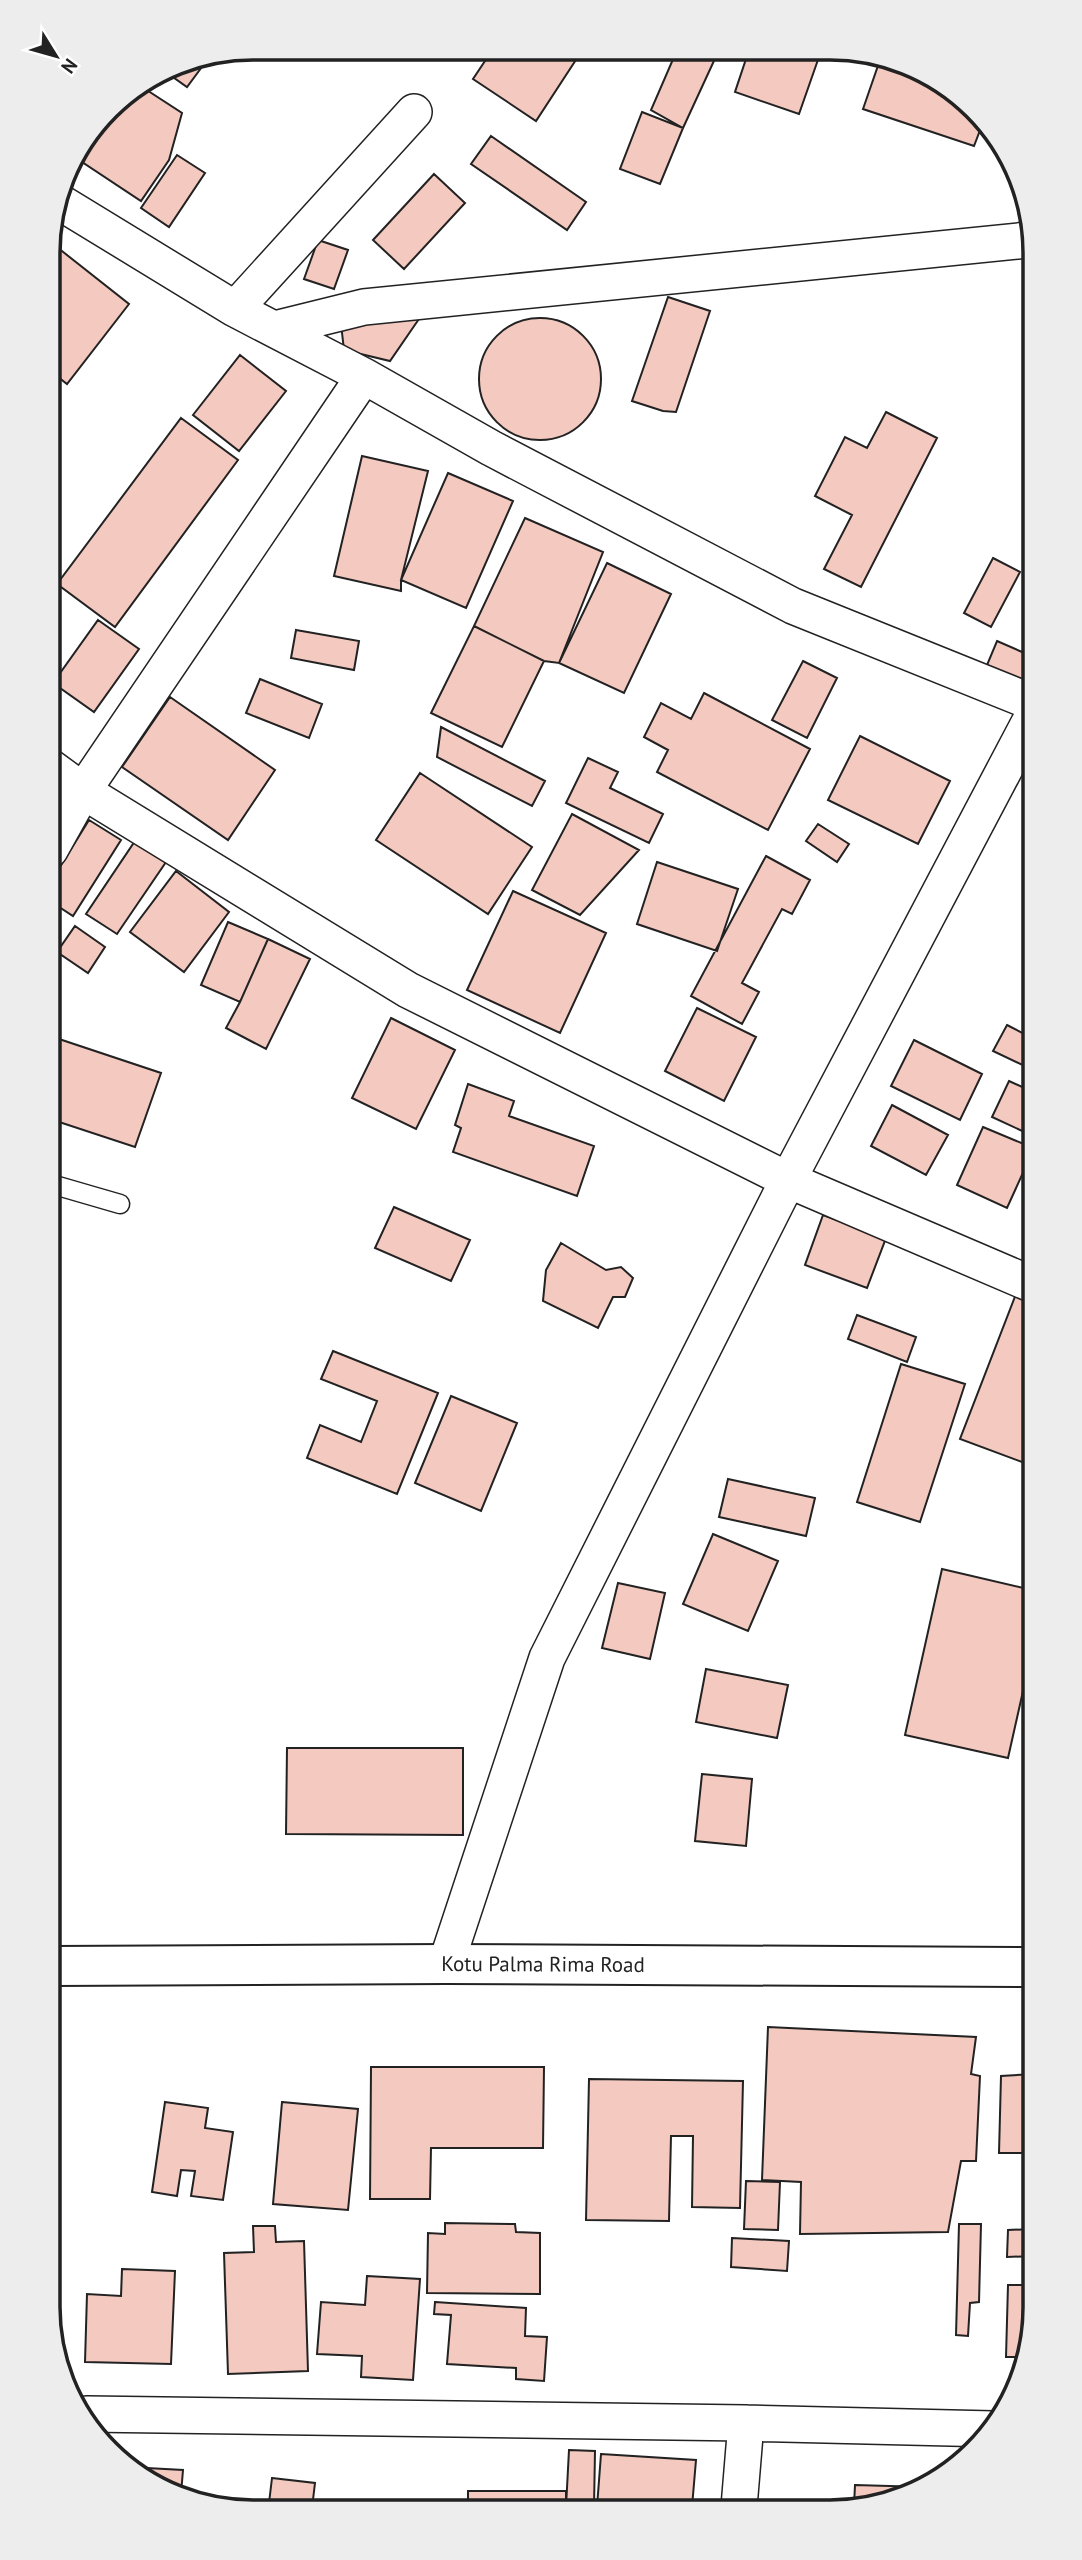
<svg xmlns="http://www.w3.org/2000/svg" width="1082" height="2560" viewBox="0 0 1082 2560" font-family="'PT Sans',sans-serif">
  <rect width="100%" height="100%" fill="#fff"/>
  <path fill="#f3c9c0" stroke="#222" stroke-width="2" d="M 493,49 L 583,49 L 536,121 L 473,79 Z
    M 677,50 L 719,50 L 683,128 L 651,110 Z
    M 749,50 L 809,51 L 820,54 L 799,114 L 735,92 Z
    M 210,56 L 187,87 L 163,70 L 174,63 Z
    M 881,57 L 965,98 L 982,125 L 974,146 L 863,109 Z
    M 139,85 L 182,113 L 169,160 L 141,201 L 73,156 L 117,98 Z
    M 642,112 L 683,128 L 660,184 L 620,169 Z
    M 491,136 L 586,202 L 567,230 L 471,164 Z
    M 177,155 L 205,173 L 169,227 L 141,208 Z
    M 434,174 L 465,203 L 404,269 L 373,240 Z
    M 48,240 L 129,304 L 67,384 L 48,369 Z
    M 318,240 L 348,250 L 334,289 L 304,279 Z
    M 1023,252 L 1028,252 L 1028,366 L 1026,366 Z
    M 668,297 L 710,311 L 676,412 L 663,411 L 632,401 Z
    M 421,316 L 390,361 L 344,350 L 341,324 Z
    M479 379a61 61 0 1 1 122 0a61 61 0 1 1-122 0Z
    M 240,355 L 286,391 L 239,451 L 193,415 Z
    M 886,412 L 937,438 L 861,587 L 824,569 L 852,515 L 815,496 L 845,437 L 867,448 Z
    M 181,418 L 238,460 L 115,627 L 57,584 Z
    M 362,456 L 428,471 L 401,580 L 401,591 L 334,576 Z
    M 448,473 L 513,501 L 466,608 L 401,580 Z
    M 525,518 L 603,552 L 559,663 L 544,661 L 474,626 Z
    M 993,558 L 1020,572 L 991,627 L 964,613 Z
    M 607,563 L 671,594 L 624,693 L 559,663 Z
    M 98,620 L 139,649 L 94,712 L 53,683 Z
    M 474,626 L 544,661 L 502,747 L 431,713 Z
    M 296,630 L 359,641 L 354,670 L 291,658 Z
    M 997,641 L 1029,655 L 1029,689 L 982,677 Z
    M 803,661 L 837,678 L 807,738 L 772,720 Z
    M 260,679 L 322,704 L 309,738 L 246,713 Z
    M 704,693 L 810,749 L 768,830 L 657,772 L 668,750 L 644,737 L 661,703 L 691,719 Z
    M 170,697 L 275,770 L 228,840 L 122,767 Z
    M 441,727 L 545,781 L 532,806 L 437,757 Z
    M 860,736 L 950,781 L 918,844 L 828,800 Z
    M 588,758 L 618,772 L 610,788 L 663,814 L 649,843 L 566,803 Z
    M 420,773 L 532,847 L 488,914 L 376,840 Z
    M 572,814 L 639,850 L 580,915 L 532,890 Z
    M 89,820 L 121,840 L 73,916 L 50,901 L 50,883 Z
    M 818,824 L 849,844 L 837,862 L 806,841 Z
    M 135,841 L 166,862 L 117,934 L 86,914 Z
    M 766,856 L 810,880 L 792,914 L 782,909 L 742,983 L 759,992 L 742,1024 L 691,996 Z
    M 657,862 L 738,889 L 717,951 L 637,924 Z
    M 176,871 L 229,912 L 184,972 L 130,932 Z
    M 513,891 L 606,933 L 560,1033 L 467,990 Z
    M 228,922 L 268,939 L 240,1002 L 201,985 Z
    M 75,926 L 105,947 L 88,973 L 57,952 Z
    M 268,939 L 310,959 L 266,1049 L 226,1028 L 240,1002 Z
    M 697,1008 L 756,1037 L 724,1101 L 665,1071 Z
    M 391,1018 L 455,1050 L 416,1129 L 352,1098 Z
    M 1007,1025 L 1030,1037 L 1031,1069 L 993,1051 Z
    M 50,1036 L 161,1073 L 135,1147 L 50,1119 Z
    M 914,1040 L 982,1074 L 960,1120 L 891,1086 Z
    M 1009,1081 L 1031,1091 L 1031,1135 L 992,1117 Z
    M 468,1084 L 514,1101 L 509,1116 L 594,1146 L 577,1196 L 453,1152 L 461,1128 L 455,1125 Z
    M 892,1105 L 948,1135 L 926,1175 L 871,1146 Z
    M 983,1127 L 1031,1147 L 1031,1155 L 1007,1208 L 957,1185 Z
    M 394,1207 L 470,1240 L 451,1281 L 375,1248 Z
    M 823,1215 L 886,1238 L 867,1288 L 805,1265 Z
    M 561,1243 L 606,1270 L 621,1267 L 633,1278 L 625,1297 L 613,1297 L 598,1328 L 543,1301 L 546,1270 Z
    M 1016,1294 L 1031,1299 L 1032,1460 L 1030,1465 L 960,1439 Z
    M 857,1315 L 916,1337 L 907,1362 L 848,1339 Z
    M 333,1351 L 438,1393 L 397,1494 L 307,1458 L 320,1425 L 361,1442 L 377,1401 L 321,1379 Z
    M 901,1364 L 965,1384 L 920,1522 L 857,1502 Z
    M 451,1396 L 517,1423 L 481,1511 L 415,1483 Z
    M 728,1479 L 815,1498 L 806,1536 L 719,1517 Z
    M 713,1534 L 778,1561 L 748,1631 L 683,1604 Z
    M 942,1569 L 1032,1590 L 1032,1651 L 1008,1758 L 905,1735 Z
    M 618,1583 L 665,1593 L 650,1659 L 602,1648 Z
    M 706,1669 L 788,1685 L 777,1738 L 696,1722 Z
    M 287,1748 L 463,1748 L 463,1835 L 286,1834 Z
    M 702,1774 L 752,1779 L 746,1846 L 695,1841 Z
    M 768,2027 L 976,2037 L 971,2074 L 980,2076 L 976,2161 L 961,2161 L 948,2232 L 800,2234 L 801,2182 L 762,2180 Z
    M 371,2067 L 544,2067 L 543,2148 L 431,2148 L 430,2199 L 370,2199 Z
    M 1034,2074 L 1032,2153 L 999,2153 L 1001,2076 Z
    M 589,2079 L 743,2081 L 740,2208 L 692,2207 L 693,2136 L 671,2136 L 669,2221 L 586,2220 Z
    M 165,2102 L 208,2108 L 205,2128 L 233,2132 L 223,2200 L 191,2196 L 195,2171 L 181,2170 L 177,2196 L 152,2192 Z
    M 282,2102 L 358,2109 L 348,2210 L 273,2204 Z
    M 746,2181 L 780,2182 L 778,2230 L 744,2229 Z
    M 445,2223 L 515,2224 L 516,2232 L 540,2233 L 540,2294 L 427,2293 L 428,2233 L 445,2234 Z
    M 959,2224 L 981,2224 L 979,2302 L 970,2303 L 968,2336 L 956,2335 Z
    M 253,2226 L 275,2226 L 276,2242 L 304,2241 L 308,2371 L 228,2374 L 224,2253 L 254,2252 Z
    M 1034,2229 L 1034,2256 L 1007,2257 L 1008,2230 Z
    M 732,2238 L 789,2241 L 787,2271 L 731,2267 Z
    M 122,2269 L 175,2271 L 171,2364 L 85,2362 L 87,2294 L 121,2296 Z
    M 367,2276 L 420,2279 L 413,2380 L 361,2377 L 362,2356 L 317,2354 L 321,2302 L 365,2305 Z
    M 1008,2285 L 1034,2285 L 1034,2321 L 1026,2357 L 1006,2357 Z
    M 435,2302 L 526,2308 L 525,2336 L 547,2337 L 544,2381 L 516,2379 L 516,2368 L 447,2364 L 451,2315 L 434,2314 Z
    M 569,2450 L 595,2451 L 594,2507 L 566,2507 Z
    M 601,2454 L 696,2460 L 692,2507 L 597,2507 Z
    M 128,2467 L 183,2470 L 181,2494 Z
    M 272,2478 L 315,2483 L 312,2508 L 211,2508 L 212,2496 L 269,2503 Z
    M 855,2485 L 924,2487 L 883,2506 L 854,2506 Z
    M 468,2491 L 566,2491 L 566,2507 L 468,2508 Z"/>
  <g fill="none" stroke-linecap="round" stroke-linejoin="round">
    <defs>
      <path id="service" d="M 51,1184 L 120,1204"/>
      <path id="minor" d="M 58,201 L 235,309 L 364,376 L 491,448 L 793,606 L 1029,701
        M 235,309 L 414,112
        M 275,329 L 364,307 L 1028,240
        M 49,766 L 83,791 L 408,990 L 788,1180 L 1031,1284
        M 50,850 L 83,791 L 364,376
        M 446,1964 L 547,1658 L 788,1180 L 1029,723
        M 87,2414 L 746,2423 L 993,2429
        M 739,2507 L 746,2423"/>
      <g id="tertiary">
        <path id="s1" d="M 53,1966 L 446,1964 L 1033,1967"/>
      </g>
    </defs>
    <use href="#service" stroke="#222" stroke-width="21"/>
    <use href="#minor" stroke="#222" stroke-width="38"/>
    <use href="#tertiary" stroke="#222" stroke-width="42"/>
    <use href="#service" stroke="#fff" stroke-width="18"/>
    <use href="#minor" stroke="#fff" stroke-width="35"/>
    <use href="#tertiary" stroke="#fff" stroke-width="38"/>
  </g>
  <g text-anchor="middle" stroke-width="5" stroke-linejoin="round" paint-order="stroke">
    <g font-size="21" fill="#222" stroke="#fff">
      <text dy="7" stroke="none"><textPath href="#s1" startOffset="490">Kotu Palma Rima Road</textPath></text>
    </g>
  </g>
  <path d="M0 0H1082V2560H0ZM253 60H830A193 193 0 0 1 1023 253V2307A193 193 0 0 1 830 2500H253A193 193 0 0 1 60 2307V253A193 193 0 0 1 253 60Z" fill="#ededed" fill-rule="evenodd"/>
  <path fill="none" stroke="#222" stroke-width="3.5" d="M253 60H830A193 193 0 0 1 1023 253V2307A193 193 0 0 1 830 2500H253A193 193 0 0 1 60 2307V253A193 193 0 0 1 253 60Z"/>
  <g transform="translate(56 56) rotate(127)" stroke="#ffffff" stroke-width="5" paint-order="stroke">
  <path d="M0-5L12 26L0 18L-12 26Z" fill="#222222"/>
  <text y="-10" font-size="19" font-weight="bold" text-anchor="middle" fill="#222222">N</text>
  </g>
</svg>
